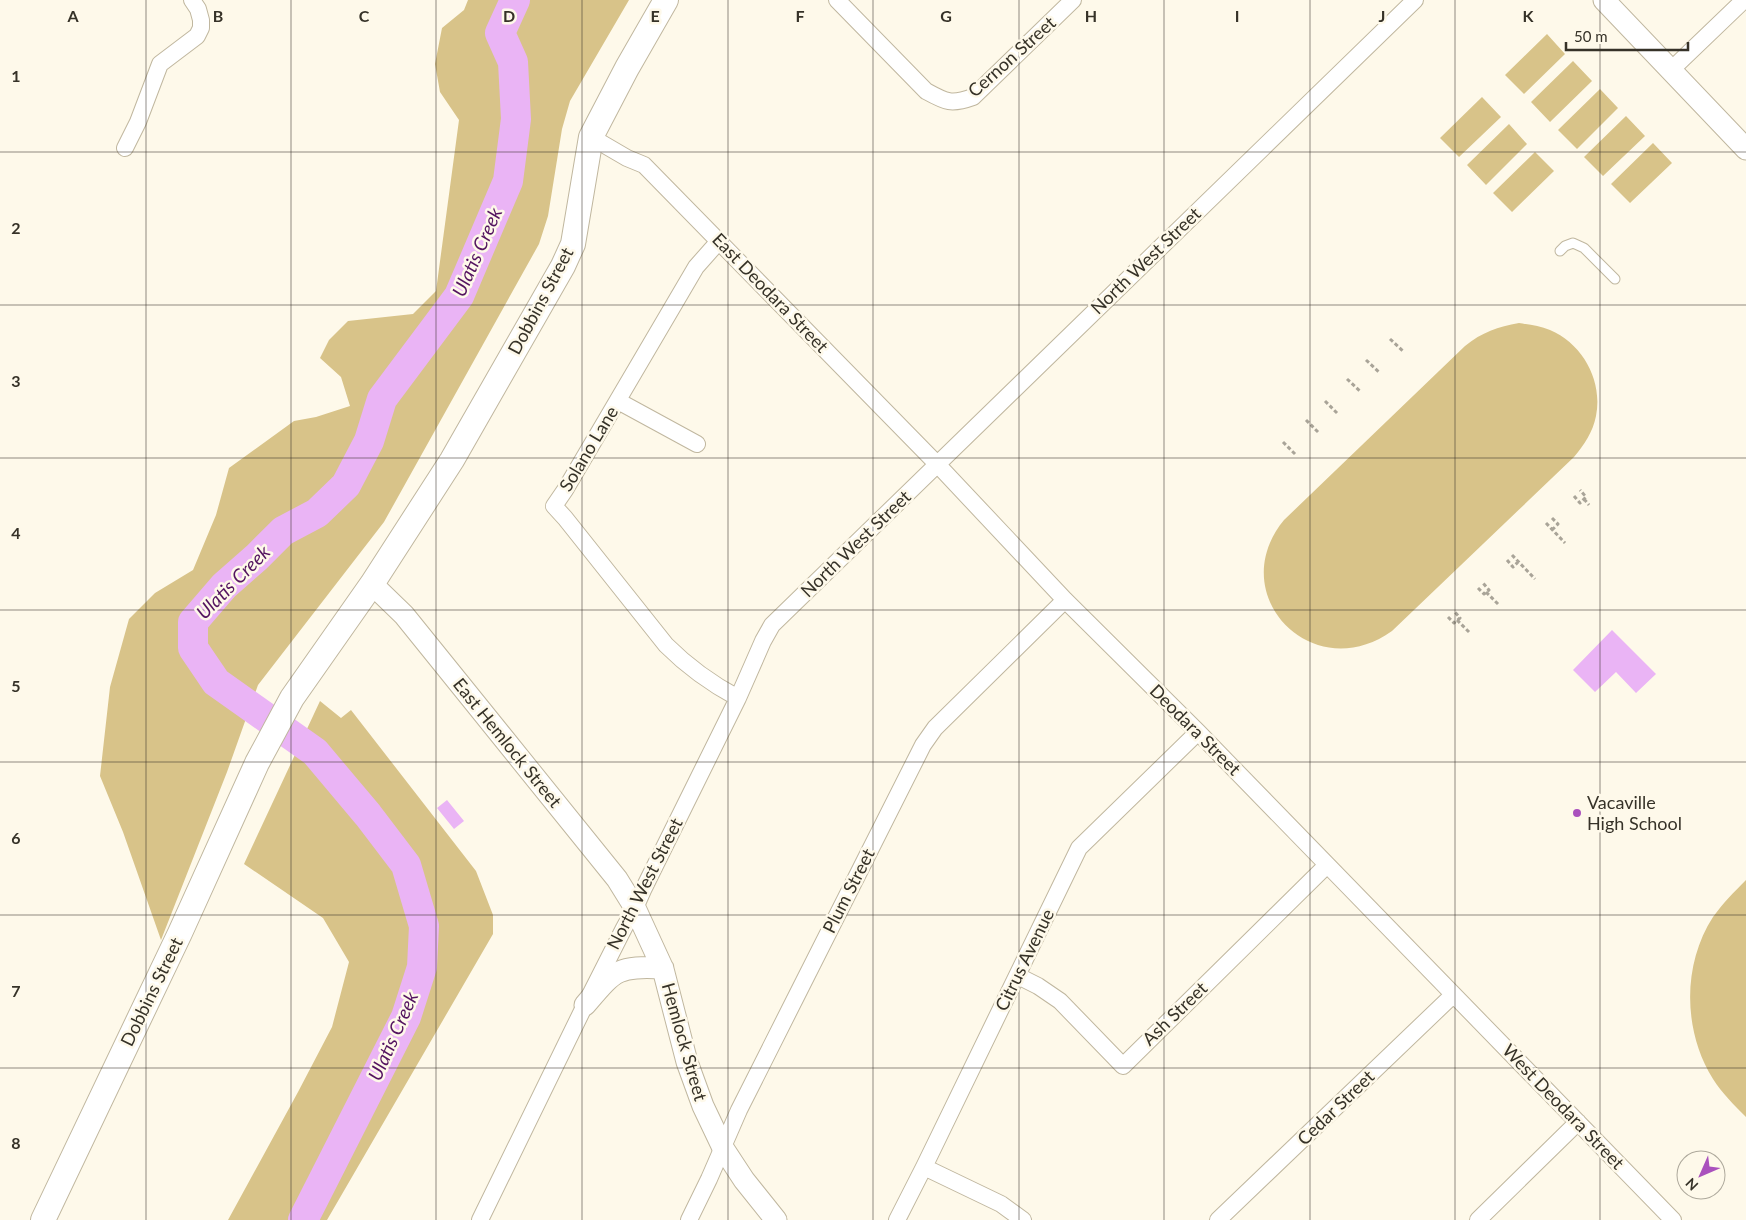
<svg xmlns="http://www.w3.org/2000/svg" width="1746" height="1220" viewBox="0 0 1746 1220" font-family="Lato,sans-serif">
  <rect width="100%" height="100%" fill="#fef9ea"/>
  <path fill="#d8c389" d="M 468,0 L 629,0 L 570,101 L 562,129 L 548,216 L 539,244 L 384,522 L 258,685 L 227,772 L 161,940 L 123,832 L 100,776 L 110,687 L 129,619 L 155,593 L 193,570 L 216,515 L 229,468 L 294,421 L 316,417 L 350,406 L 341,377 L 320,358 L 329,340 L 348,321 L 413,314 L 436,291 L 459,120 L 440,92 L 435,64 L 442,28 L 464,10 Z
    M 1547,34 L 1565,54 L 1524,94 L 1505,75 Z
    M 1573,61 L 1592,81 L 1550,122 L 1531,102 Z
    M 1600,89 L 1618,108 L 1577,149 L 1558,130 Z
    M 1482,97 L 1501,117 L 1459,157 L 1440,138 Z
    M 1626,116 L 1645,136 L 1603,176 L 1584,157 Z
    M 1509,124 L 1527,144 L 1486,185 L 1467,165 Z
    M 1653,143 L 1672,163 L 1630,203 L 1611,184 Z
    M 1535,152 L 1554,171 L 1512,212 L 1493,193 Z
    M 1519,323 C 1530,325 1540,326 1550,330 C 1583,344 1603,381 1596,416 C 1593,432 1584,445 1574,457 L 1392,631 C 1312,688 1223,594 1284,520 L 1465,346 C 1482,332 1498,327 1519,323 Z
    M 320,701 L 341,718 L 351,710 L 476,871 L 493,915 L 493,934 L 327,1220 L 228,1220 L 298,1092 L 332,1027 L 349,962 L 323,918 L 244,864 Z
    M 1746,880 L 1746,1117 C 1734,1105 1722,1093 1713,1079 C 1683,1031 1682,965 1713,917 C 1723,903 1734,892 1746,880 Z"/>
  <path fill="#eab4f5" d="M 1612,630 L 1656,674 L 1636,693 L 1616,672 L 1595,692 L 1573,670 Z
    M 447,800 L 464,821 L 454,829 L 437,808 Z"/>
  <g fill="none" stroke-linecap="round" stroke-linejoin="round">
    <path stroke="#eab4f5" stroke-width="30" d="M 303,1220 L 406,1017 L 422,967 L 424,926 L 406,865 L 368,815 L 315,752 L 216,682 L 193,648 L 193,622 L 224,586 L 257,557 L 283,531 L 317,513 L 346,485 L 369,441 L 382,399 L 459,296 L 508,181 L 516,119 L 513,62 L 500,33 L 515,0"/>
    <defs>
      <path id="service" d="M 1560,251 L 1565,246 L 1573,243 L 1584,248 L 1615,279"/>
      <path id="minor" d="M 837,0 L 926,91 C 946,102 951,105 973,97 L 1073,0
        M 1670,71 L 1744,0
        M 591,137 L 627,158 L 644,165 L 938,465 L 1065,600 L 1198,732 L 1673,1220
        M 125,148 L 138,122 L 160,64 L 197,36 L 201,28 L 201,20 L 198,9 L 192,0
        M 719,241 L 696,267 L 565,490 L 554,506 L 565,518 L 666,645 C 688,667 710,683 738,698
        M 618,401 L 697,444
        M 1018,976 L 1038,986 L 1060,1001 L 1123,1066 L 1327,865
        M 924,1167 L 1001,1204 L 1023,1220
        M 480,1220 L 585,1005 L 624,928 L 635,908 L 643,890 L 738,698 L 763,641 L 772,625 L 1415,0
        M 689,1220 L 709,1179 L 739,1110 L 923,745 L 935,728 L 1065,600
        M 897,1220 L 924,1167 L 1079,848 L 1198,732
        M 1218,1220 L 1453,995
        M 1478,1220 L 1578,1122"/>
      <path id="tertiary" d="M 1604,0 L 1746,149
        M 372,584 L 404,615 L 617,879 L 635,908 L 663,969 L 687,1062 L 703,1106 L 723,1148 L 744,1180 L 776,1220
        M 585,1005 C 615,970 616,966 663,968"/>
      <path id="secondary" d="M 43,1220 L 180,933 L 257,763 L 292,698 L 372,584 L 452,460 L 563,266 L 573,244 L 591,137 L 627,68 L 666,0"/>
    </defs>
    <use href="#service" stroke="#c0b79f" stroke-width="11"/>
    <use href="#minor" stroke="#c0b79f" stroke-width="18"/>
    <use href="#tertiary" stroke="#c0b79f" stroke-width="23"/>
    <use href="#secondary" stroke="#c0b79f" stroke-width="26"/>
    <path stroke="#a9a498" stroke-width="3" stroke-dasharray="4 2.5" stroke-linecap="butt" d="M 1390,339 L 1403,351
      M 1366,360 L 1380,373
      M 1347,379 L 1361,392
      M 1325,401 L 1338,414
      M 1306,420 L 1319,433
      M 1283,442 L 1296,455
      M 1574,496 L 1580,503 L 1586,497 L 1580,490
      M 1584,499 L 1589,505
      M 1552,518 L 1558,524 L 1552,530
      M 1546,523 L 1565,543
      M 1512,555 L 1535,579
      M 1507,560 L 1513,567 L 1518,562
      M 1478,588 L 1484,594 L 1489,590 L 1483,583
      M 1486,592 L 1499,605
      M 1448,617 L 1454,623 L 1460,618 L 1454,611
      M 1457,620 L 1470,633"/>
    <use href="#service" stroke="#fff" stroke-width="9"/>
    <use href="#minor" stroke="#fff" stroke-width="16"/>
    <use href="#tertiary" stroke="#fff" stroke-width="21"/>
    <use href="#secondary" stroke="#fff" stroke-width="24"/>
  </g>
  <path fill="none" stroke="#363228" stroke-width="1" stroke-opacity="0.55" d="M 146,0 L 146,1220M 291,0 L 291,1220M 436,0 L 436,1220M 582,0 L 582,1220M 728,0 L 728,1220M 873,0 L 873,1220M 1019,0 L 1019,1220M 1164,0 L 1164,1220M 1310,0 L 1310,1220M 1455,0 L 1455,1220M 1600,0 L 1600,1220M 0,152 L 1746,152M 0,305 L 1746,305M 0,458 L 1746,458M 0,610 L 1746,610M 0,762 L 1746,762M 0,915 L 1746,915M 0,1068 L 1746,1068"/>
  <circle fill="#aa51bd" stroke="#fef9ea" stroke-width="2" cx="1577" cy="813" r="5"/>
  <g text-anchor="middle" stroke-width="5" stroke-linejoin="round" paint-order="stroke">
    <g font-size="18" fill="#363228" stroke="#fef9ea">
      <text transform="translate(1012 57) rotate(-42)" y="6">Cernon Street</text>
      <text transform="translate(1146 261) rotate(-44)" y="6">North West Street</text>
      <text transform="translate(770 293) rotate(46)" y="6">East Deodara Street</text>
      <text transform="translate(541 301) rotate(-62)" y="6">Dobbins Street</text>
      <text transform="translate(589 449) rotate(-59)" y="6">Solano Lane</text>
      <text transform="translate(856 544) rotate(-44)" y="6">North West Street</text>
      <text transform="translate(1195 730) rotate(45)" y="6">Deodara Street</text>
      <text transform="translate(507 743) rotate(51)" y="6">East Hemlock Street</text>
      <text transform="translate(645 884) rotate(-63)" y="6">North West Street</text>
      <text transform="translate(849 891) rotate(-63)" y="6">Plum Street</text>
      <text transform="translate(1025 960) rotate(-64)" y="6">Citrus Avenue</text>
      <text transform="translate(152 992) rotate(-64)" y="6">Dobbins Street</text>
      <text transform="translate(1175 1014) rotate(-44)" y="6">Ash Street</text>
      <text transform="translate(684 1042) rotate(74)" y="6">Hemlock Street</text>
      <text transform="translate(1563 1107) rotate(46)" y="6">West Deodara Street</text>
      <text transform="translate(1336 1108) rotate(-44)" y="6">Cedar Street</text>
    </g>
    <g font-size="18" fill="#363228" stroke="#fef9ea" text-anchor="start">
      <text x="1587" y="809">Vacaville<tspan x="1587" dy="21">High School</tspan></text>
    </g>
    <g font-size="19" font-style="italic" fill="#541460" stroke="#fef9ea">
      <text transform="translate(477 252) rotate(-66)" y="7">Ulatis Creek</text>
      <text transform="translate(233 582) rotate(-45)" y="7">Ulatis Creek</text>
      <text transform="translate(393 1036) rotate(-66)" y="7">Ulatis Creek</text>
    </g>
  </g>
  <g font-size="16" text-anchor="middle" font-weight="bold" fill="#363228" stroke="#fef9ea" stroke-width="5" stroke-linejoin="round" paint-order="stroke">
    <text x="73" y="22">A</text>
    <text x="218" y="22">B</text>
    <text x="364" y="22">C</text>
    <text x="509" y="22">D</text>
    <text x="655" y="22">E</text>
    <text x="800" y="22">F</text>
    <text x="946" y="22">G</text>
    <text x="1091" y="22">H</text>
    <text x="1237" y="22">I</text>
    <text x="1382" y="22">J</text>
    <text x="1528" y="22">K</text>
    <text x="16" y="82">1</text>
    <text x="16" y="234">2</text>
    <text x="16" y="387">3</text>
    <text x="16" y="539">4</text>
    <text x="16" y="692">5</text>
    <text x="16" y="844">6</text>
    <text x="16" y="997">7</text>
    <text x="16" y="1149">8</text>
  </g>
  <g transform="translate(1701 1175) rotate(225)"><circle r="24" fill="#fef9ea" stroke="#aea99c"/>
  <path d="M0-4L9 19L0 12L-9 19Z" fill="#aa51bd"/>
  <text y="-8" font-size="14" font-weight="bold" text-anchor="middle" fill="#363228">N</text>
  </g>
  <path d="M1566 42v8h122v-8" fill="none" stroke="#363228" stroke-width="2.5"/>
  <text x="1574" y="42" font-size="15" fill="#363228" stroke="#fef9ea" stroke-width="4" paint-order="stroke">50 m</text>
</svg>
